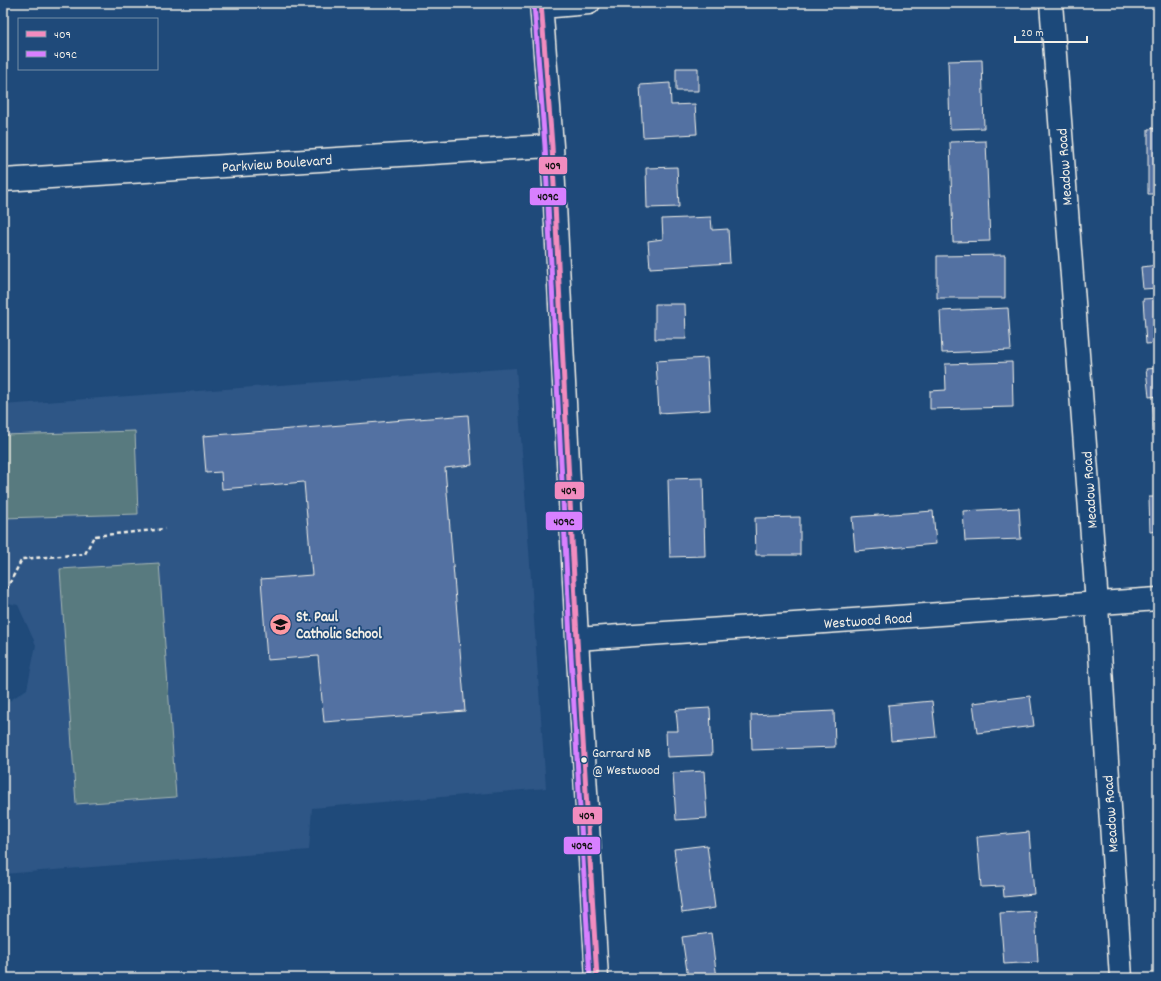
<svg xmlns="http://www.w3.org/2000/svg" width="1161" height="981" viewBox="0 0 1161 981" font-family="Dekko,sans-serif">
  <rect width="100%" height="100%" fill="#1f4a7a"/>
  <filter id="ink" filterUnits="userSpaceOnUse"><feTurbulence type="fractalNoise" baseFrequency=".025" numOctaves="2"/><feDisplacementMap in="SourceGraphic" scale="8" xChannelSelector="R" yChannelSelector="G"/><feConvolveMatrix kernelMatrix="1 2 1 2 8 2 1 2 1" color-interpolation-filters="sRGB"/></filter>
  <g filter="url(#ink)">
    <path fill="#2e5686" d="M 516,368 L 546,788 L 312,808 L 309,850 L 3,874 L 3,705 L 27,689 L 36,645 L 18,605 L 3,602 L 3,405 Z"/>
    <path fill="#597a7f" stroke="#a6b6b4" d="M 135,431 L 138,514 L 3,518 L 3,435 Z
      M 159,563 L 176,797 L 76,804 L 60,569 Z"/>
    <path fill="#5271a2" stroke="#f4f1e8" d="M 982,60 L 984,128 L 950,129 L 948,61 Z
      M 676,68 L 698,68 L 698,91 L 676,91 Z
      M 670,83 L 671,105 L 695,104 L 697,134 L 643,137 L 640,85 Z
      M 1158,128 L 1158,194 L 1148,194 L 1148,129 Z
      M 986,141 L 990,241 L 953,242 L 950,142 Z
      M 677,167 L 679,207 L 647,208 L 646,168 Z
      M 711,217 L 712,230 L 728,229 L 730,263 L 650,268 L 648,241 L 663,239 L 662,219 Z
      M 1005,255 L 1005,298 L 937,298 L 937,256 Z
      M 1158,265 L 1158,288 L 1143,289 L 1141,267 Z
      M 1158,298 L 1158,343 L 1146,344 L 1143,299 Z
      M 655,304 L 685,304 L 686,339 L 655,339 Z
      M 1008,308 L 1011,350 L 942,353 L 940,311 Z
      M 707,358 L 710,410 L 659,413 L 656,361 Z
      M 1012,362 L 1013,407 L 930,409 L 930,391 L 946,390 L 945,364 Z
      M 1158,368 L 1158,396 L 1149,397 L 1146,369 Z
      M 1153,405 L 1158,405 L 1158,434 L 1154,434 Z
      M 468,415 L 472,465 L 445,468 L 465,711 L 324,722 L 318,656 L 267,660 L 261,579 L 312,575 L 304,482 L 222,489 L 221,472 L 206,473 L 203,436 Z
      M 703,478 L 705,556 L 670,557 L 668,479 Z
      M 1149,497 L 1158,497 L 1158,531 L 1150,532 Z
      M 1019,508 L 1021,539 L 965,541 L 963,511 Z
      M 933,511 L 936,544 L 855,551 L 852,517 Z
      M 800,517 L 800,555 L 756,555 L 755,518 Z
      M 1030,696 L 1034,726 L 977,733 L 973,703 Z
      M 932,701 L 936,737 L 891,741 L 888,705 Z
      M 710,708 L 712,755 L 667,757 L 666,731 L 678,731 L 676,710 Z
      M 834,711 L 835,747 L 752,750 L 751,715 Z
      M 704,771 L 707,818 L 676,820 L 673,773 Z
      M 1029,832 L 1034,894 L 1004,897 L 1003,886 L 981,887 L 977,837 Z
      M 707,845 L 715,908 L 682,913 L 674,849 Z
      M 1035,911 L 1038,962 L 1004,964 L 1000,913 Z
      M 711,933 L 717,978 L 688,978 L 682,937 Z"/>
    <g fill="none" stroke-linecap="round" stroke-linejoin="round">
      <defs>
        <path id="minor" d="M 541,3 L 552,146 L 577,639 L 597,978
          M 1051,3 L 1095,575 L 1121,978
          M 542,7 L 589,3
          M 3,180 L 495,149 L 552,146
          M 577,639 L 1158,599"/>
      </defs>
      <use href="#minor" stroke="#f4f1e8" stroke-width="25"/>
      <path stroke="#f4f1e8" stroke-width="2.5" stroke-dasharray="4 3" stroke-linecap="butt" d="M 3,596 L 22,559 L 85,554 L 94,536 L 165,529"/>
      <use href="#minor" stroke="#1f4a7a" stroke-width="22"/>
      <defs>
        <path id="bus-1" d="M 541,3 L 552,146 L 577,639 L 597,978"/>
        <path id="bus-2" d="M 534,4 L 545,146 L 570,639 L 590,978"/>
      </defs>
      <use href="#bus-1" stroke="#1f4a7a" stroke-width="8"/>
      <use href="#bus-2" stroke="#1f4a7a" stroke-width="8"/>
      <use href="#bus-1" stroke="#f28cbf" stroke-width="5"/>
      <use href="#bus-2" stroke="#d880ff" stroke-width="5"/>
    </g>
  </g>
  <defs>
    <symbol id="school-disc" viewBox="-11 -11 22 22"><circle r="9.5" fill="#ff9aa2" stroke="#1f4a7a"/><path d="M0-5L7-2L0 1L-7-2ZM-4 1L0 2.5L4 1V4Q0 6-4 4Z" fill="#111"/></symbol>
  </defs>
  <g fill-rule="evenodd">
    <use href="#school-disc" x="268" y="612" width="25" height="25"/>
  </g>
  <circle fill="#f4f1e8" stroke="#1f4a7a" stroke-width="1.5" cx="584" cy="760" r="3.5"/>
  <g text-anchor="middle" stroke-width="3.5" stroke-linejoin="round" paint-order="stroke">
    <g font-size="14" fill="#f4f1e8" stroke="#1f4a7a" text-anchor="start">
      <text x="592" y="757">Garrard NB<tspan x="592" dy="17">@ Westwood</tspan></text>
    </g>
    <g font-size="15" fill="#f4f1e8" stroke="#1f4a7a">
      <text transform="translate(277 163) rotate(-4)" y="5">Parkview Boulevard</text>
      <text transform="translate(1064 167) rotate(-94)" y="5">Meadow Road</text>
      <text transform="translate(1089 490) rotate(-94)" y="5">Meadow Road</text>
      <text transform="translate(868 620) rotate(-4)" y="5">Westwood Road</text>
      <text transform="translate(1110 814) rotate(-94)" y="5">Meadow Road</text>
    </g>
    <g font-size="15" font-weight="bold" fill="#f4f1e8" stroke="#1f4a7a" text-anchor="start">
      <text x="296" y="621">St. Paul<tspan x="296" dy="17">Catholic School</tspan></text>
    </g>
  </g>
  <g stroke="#1f4a7a" stroke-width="1.5">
    <rect x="538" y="156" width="30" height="19" rx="4" fill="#f28cbf"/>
    <rect x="529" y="187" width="38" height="19" rx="4" fill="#d880ff"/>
    <rect x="554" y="481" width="31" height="19" rx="4" fill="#f28cbf"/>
    <rect x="545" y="511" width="38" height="20" rx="4" fill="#d880ff"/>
    <rect x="572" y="806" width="31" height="19" rx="4" fill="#f28cbf"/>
    <rect x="563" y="836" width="38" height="19" rx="4" fill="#d880ff"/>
  </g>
  <g font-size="11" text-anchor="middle" font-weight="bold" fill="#111">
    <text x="553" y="169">409</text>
    <text x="548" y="200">409C</text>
    <text x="569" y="494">409</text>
    <text x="564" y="525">409C</text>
    <text x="587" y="819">409</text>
    <text x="582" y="849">409C</text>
  </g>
  <rect width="1161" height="981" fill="none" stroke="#1f4a7a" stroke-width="16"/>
  <rect x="8" y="8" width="1145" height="965" fill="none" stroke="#f4f1e8" stroke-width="1.5" filter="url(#ink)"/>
  <rect x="18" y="18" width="140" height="52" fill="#1f4a7a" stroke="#748da6"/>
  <rect x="26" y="31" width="20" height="6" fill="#f28cbf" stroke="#748da6"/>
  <text x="54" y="38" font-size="12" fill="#f4f1e8">409</text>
  <rect x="26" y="51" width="20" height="6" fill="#d880ff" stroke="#748da6"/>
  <text x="54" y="58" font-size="12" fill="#f4f1e8">409C</text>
  <path d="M1015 36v6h72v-6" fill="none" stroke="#f4f1e8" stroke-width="2"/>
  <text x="1021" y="36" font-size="12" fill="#f4f1e8" stroke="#1f4a7a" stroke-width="3" paint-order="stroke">20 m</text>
</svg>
